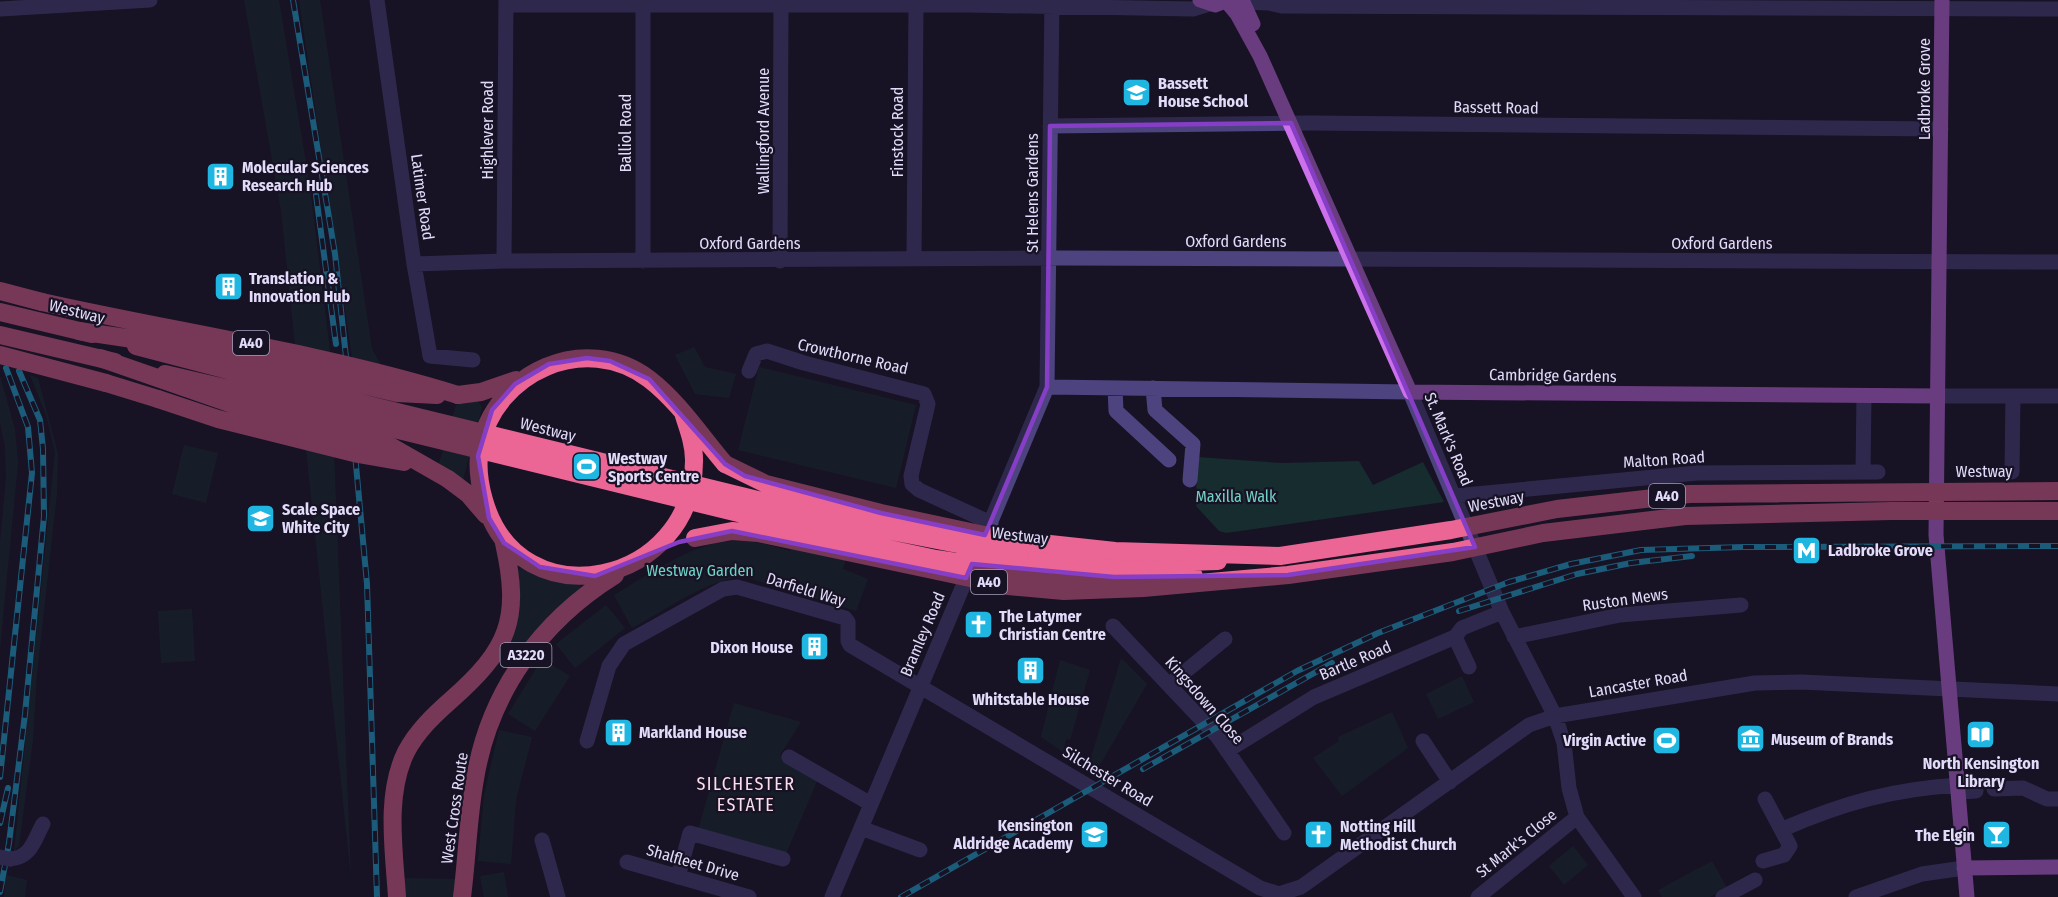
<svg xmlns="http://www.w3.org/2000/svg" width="2058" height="897" viewBox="0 0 2058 897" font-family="'Fira Sans Condensed',sans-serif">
  <rect width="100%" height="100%" fill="#181225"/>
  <path fill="#162c2e" d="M 244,0 L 279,0 L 310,187 L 330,351 L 351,878 L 281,211 Z
    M 299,0 L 320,0 L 372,349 L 381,365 L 352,357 Z
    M 694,347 L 705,367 L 736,374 L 729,398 L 695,394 L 675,355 Z
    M 759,367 L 916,405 L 896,488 L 738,450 Z
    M 30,375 L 38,378 L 58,454 L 57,493 L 37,674 L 33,740 L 19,845 L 14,852 L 55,452 L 46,415 Z
    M 0,376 L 15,429 L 18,463 L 0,649 L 0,543 L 6,478 L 5,447 L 0,422 Z
    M 472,399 L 479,402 L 482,408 L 463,480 L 438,467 L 455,408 L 457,404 Z
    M 184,445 L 218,453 L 206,503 L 172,494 Z
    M 1197,457 L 1282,463 L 1359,461 L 1373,485 L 1423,462 L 1444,502 L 1226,533 L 1219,531 L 1196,506 Z
    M 799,520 L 852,535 L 843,569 L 868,579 L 856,611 L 745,577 C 710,577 663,612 632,628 L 614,595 C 649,575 690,544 731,541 C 751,539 771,546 790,551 Z
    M 522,567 L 549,580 L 580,584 L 582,591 L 513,665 L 504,658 C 519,630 523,603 517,571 Z
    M 606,605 L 625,628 L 575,668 L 556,644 Z
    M 192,609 L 195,661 L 161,663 L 158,611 Z
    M 1121,658 L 1147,684 L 1097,770 L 1089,764 Z
    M 542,659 L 570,676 L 535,731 L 508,714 Z
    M 1060,660 L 1090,670 L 1070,740 L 1066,739 L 1063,752 L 1041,737 Z
    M 1462,676 L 1474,702 L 1438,719 L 1426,694 Z
    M 734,703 L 801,722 L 780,755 L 818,779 L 786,854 L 698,830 Z
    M 1392,712 L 1408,748 L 1342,796 L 1313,758 L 1339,741 L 1338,737 Z
    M 499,730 L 532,737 L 516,800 L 511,864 L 478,861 L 484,795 Z
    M 1573,846 L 1588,865 L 1564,885 L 1549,866 Z
    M 1712,861 L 1727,888 L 1710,897 L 1662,897 L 1658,890 Z
    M 504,872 L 508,897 L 484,897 L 480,876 Z
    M 6,875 L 27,880 L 25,897 L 4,897 Z
    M 404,878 L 458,879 L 456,897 L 405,897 Z"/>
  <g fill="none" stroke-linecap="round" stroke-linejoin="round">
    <path stroke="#4d437e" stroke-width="15" d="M 377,0 L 414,264 L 430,356 L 473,360
      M 1243,2 L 1269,3 L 1282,6 L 2058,9
      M 506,5 L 968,5 L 1193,9 L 1209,4
      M 0,9 L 150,0
      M 1050,126 L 1310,123 L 1941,129
      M 914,259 L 916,5
      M 504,261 L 506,0
      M 643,261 L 643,5
      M 780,261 L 781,0
      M 414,264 L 504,261 L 1061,258 L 2058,262
      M 749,371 L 756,354 L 767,351 L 804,363 L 924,394 L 928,404 L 911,476 L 912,484 L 919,490 L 991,523
      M 1047,387 L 1410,392 L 1502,612 L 1555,716 L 1564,743 L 1569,788 L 1577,817 L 1634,897
      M 1115,388 L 1116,411 L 1169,460
      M 1153,388 L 1155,410 L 1193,444 L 1190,480
      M 1937,396 L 2058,396
      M 1863,472 L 1864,396
      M 2012,472 L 2013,396
      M 1454,496 L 1697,473 L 1878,472
      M 981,545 L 1047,387 L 1052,0
      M 1113,626 L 1217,736 L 1284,833
      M 1455,637 L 1469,667
      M 1514,637 L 1620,615 L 1741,605
      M 1170,684 L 1225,639
      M 587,741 L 609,666 L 624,644 L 723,589 L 737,587 L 845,618 L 848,622 L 848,641 L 850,645 L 1260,888 L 1279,894 L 1301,887 L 1529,725 L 1555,716 L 1755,683 L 1801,682 L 2058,694
      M 1423,741 L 1450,782
      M 1227,751 L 1314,697 L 1455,637 L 1462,628 L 1502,612
      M 789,757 L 871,804
      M 1994,789 L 2023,788 L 2047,799 L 2058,799
      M 1959,792 L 1976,791
      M 861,828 L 920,850
      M 1783,829 C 1843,803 1893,789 1959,785
      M 542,840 L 558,897
      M 10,859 C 31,858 34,840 43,824
      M 1763,861 L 1784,855 L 1790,846 L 1765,799
      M 627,862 L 749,897
      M 678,877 L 690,833 L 783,859
      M 832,897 L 971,567
      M 1478,897 L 1577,817
      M 1723,897 L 1755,880
      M 1856,897 L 1922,874 L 1964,868"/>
    <path stroke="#cd70ed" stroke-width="15" d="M 1200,0 L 1215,5 L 1228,0
      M 1242,0 L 1253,24
      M 1942,0 L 1936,535 L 1967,897
      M 1227,2 L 1237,14 L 1260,56 L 1410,392 L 1937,396
      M 1964,868 L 2058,867"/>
    <path stroke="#eb6595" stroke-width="18" d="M 0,291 L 42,302
      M 0,312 L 92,334
      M 0,335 L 115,362
      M 136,346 L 262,379
      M 165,374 L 259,396
      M 106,383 L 158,399
      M 458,395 L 481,392 L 516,380
      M 684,416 C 689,431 694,445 694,460 C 695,585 519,624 484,500 C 479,483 477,464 480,447 C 495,372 585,331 649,379 C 679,402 701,436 725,464
      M 448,479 L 468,494 L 486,515
      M 1019,556 L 1118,564 L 1218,561
      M 1015,571 L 1114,577 L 1194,576
      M 397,897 C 394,850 385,795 406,752 C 417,731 434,715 451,700 C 509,649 521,619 504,543
      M 462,897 C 467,858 468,818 475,779 C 489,692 541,621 615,575"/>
    <defs>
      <path id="rail" d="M 293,0 L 335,254 L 346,357 L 367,584 L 377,897
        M 316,195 L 336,344
        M 1459,611 L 1577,574 L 1631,563 L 1692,556
        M 1143,769 L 1332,663
        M 0,777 L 32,473 L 28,427 L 6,368
        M 0,823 L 8,788
        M 0,892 L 9,843 L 25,714 L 44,516 L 43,449 L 40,420 L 19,371
        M 901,897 L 1297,671 L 1378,633 L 1509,582 L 1571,564 L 1641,550 L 1743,547 L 2058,546"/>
    </defs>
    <use href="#rail" stroke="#1fb7e2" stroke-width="6"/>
    <use href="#rail" stroke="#181225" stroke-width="4" stroke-dasharray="11" stroke-linecap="butt"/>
    <path stroke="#4d437e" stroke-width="15" d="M 0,857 L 10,859"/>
    <path stroke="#eb6595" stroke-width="18" d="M 42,302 C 181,333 322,353 458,395
      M 79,331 L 220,352 L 397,393 L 437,395
      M 0,355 L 106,383
      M 100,358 L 255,412 L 361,437 L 392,447 L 448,479
      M 262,379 L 860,525 L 1019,556
      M 259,396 L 857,542 L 936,559 L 1015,571
      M 158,399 L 218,419 L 358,454 L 404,462
      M 725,464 L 766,484 L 881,513 L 1003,539 L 1115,551 L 1280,556 L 1451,530 L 1557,509 L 1689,494 L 2058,491
      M 695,538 L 732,531 L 758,533 L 1008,586 L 1064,591 L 1143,588 L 1288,575 L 1453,552 L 1543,533 L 1685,516 L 1891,511 L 2058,511"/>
  </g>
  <path d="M0 0H2058V897H0ZM 1291,123 L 1475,547 L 1288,575 L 1114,577 L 972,564 L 966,578 L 732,531 L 679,542 L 595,576 L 540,567 L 504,543 L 489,518 L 478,456 L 492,410 L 515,384 L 549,364 L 587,358 L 610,361 L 649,379 L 725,464 L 745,476 L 881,513 L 985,535 L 1047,387 L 1050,126 Z" fill="#181225" fill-opacity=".55" fill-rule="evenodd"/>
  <path fill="none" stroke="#853ec5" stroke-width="4.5" stroke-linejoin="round" d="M 1291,123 L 1475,547 L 1288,575 L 1114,577 L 972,564 L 966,578 L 732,531 L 679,542 L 595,576 L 540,567 L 504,543 L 489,518 L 478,456 L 492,410 L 515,384 L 549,364 L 587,358 L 610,361 L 649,379 L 725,464 L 745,476 L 881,513 L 985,535 L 1047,387 L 1050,126 Z"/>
  <defs>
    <symbol id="school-square" viewBox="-11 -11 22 22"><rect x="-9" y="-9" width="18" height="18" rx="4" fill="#1fb7e2" stroke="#181225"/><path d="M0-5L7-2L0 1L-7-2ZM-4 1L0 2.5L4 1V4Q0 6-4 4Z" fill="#fff"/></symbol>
    <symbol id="building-square" viewBox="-11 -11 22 22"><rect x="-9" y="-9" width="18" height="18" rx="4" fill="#1fb7e2" stroke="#181225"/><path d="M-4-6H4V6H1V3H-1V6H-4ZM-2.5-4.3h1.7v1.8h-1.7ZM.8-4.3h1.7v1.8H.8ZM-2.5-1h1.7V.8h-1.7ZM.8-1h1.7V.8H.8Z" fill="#fff"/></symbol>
    <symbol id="stadium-square" viewBox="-11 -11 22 22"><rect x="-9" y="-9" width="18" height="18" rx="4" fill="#1fb7e2" stroke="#181225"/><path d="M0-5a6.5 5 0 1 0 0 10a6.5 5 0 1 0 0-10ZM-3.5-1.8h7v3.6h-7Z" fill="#fff"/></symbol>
    <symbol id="university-square" viewBox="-11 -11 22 22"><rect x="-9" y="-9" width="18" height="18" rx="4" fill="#1fb7e2" stroke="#181225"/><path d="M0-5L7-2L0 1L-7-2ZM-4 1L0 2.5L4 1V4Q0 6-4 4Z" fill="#fff"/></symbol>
    <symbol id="metro-square" viewBox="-11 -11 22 22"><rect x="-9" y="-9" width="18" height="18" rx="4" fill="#1fb7e2" stroke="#181225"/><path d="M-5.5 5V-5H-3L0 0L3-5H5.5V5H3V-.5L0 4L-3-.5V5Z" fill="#fff"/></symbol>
    <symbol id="church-square" viewBox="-11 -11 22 22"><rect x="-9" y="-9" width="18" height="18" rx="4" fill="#1fb7e2" stroke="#181225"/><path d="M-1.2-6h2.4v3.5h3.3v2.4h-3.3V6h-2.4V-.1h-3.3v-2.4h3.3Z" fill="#fff"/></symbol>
    <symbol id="library-square" viewBox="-11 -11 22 22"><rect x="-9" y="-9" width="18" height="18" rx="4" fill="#1fb7e2" stroke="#181225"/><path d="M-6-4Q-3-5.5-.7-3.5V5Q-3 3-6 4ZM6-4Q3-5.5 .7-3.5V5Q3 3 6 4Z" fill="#fff"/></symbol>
    <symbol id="museum-square" viewBox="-11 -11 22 22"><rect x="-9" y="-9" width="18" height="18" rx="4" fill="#1fb7e2" stroke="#181225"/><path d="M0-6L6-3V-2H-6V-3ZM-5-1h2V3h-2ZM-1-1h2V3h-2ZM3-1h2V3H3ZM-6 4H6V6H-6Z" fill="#fff"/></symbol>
    <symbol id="bar-square" viewBox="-11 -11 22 22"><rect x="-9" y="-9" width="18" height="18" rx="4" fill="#1fb7e2" stroke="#181225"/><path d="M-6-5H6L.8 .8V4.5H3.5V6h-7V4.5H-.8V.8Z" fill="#fff"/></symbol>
  </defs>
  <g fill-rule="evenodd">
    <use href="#school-square" x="1120" y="76" width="33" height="33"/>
    <use href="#building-square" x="204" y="160" width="33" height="33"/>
    <use href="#building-square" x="212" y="270" width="33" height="33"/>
    <use href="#stadium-square" x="570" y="450" width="33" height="33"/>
    <use href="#university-square" x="244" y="502" width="33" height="33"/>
    <use href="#metro-square" x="1790" y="534" width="33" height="33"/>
    <use href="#church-square" x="962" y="608" width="33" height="33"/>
    <use href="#building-square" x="798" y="630" width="33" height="33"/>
    <use href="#building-square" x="1014" y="654" width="33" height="33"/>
    <use href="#building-square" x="602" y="716" width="33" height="33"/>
    <use href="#library-square" x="1964" y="718" width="33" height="33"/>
    <use href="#museum-square" x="1734" y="722" width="33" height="33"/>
    <use href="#stadium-square" x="1650" y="724" width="33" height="33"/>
    <use href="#school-square" x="1078" y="818" width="33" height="33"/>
    <use href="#church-square" x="1302" y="818" width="33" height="33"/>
    <use href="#bar-square" x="1980" y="818" width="33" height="33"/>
  </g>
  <g text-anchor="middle" stroke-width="4.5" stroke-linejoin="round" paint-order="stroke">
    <g fill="#181225" stroke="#a59fba" stroke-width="1.5">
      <rect x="233" y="331" width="36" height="24" rx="4.5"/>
      <rect x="1649" y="484" width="36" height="24" rx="4.5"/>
      <rect x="971" y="570" width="36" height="24" rx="4.5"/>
      <rect x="500.5" y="643" width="51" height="24" rx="4.5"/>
    </g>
    <g font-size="15" font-weight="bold" fill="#e2dbfa">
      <text x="251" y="348">A40</text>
      <text x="1667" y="501">A40</text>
      <text x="989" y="587">A40</text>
      <text x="526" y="660">A3220</text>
    </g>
    <g font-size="16" font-weight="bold" fill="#e2dbfa" stroke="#181225" text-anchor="start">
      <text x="1158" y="89">Bassett<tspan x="1158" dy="18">House School</tspan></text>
      <text x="242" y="173">Molecular Sciences<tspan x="242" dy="18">Research Hub</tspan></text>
      <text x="249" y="284">Translation &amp;<tspan x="249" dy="18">Innovation Hub</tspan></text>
      <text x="608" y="464">Westway<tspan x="608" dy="18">Sports Centre</tspan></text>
      <text x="282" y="515">Scale Space<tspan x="282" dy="18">White City</tspan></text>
      <text x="1828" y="556">Ladbroke Grove</text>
      <text x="999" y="622">The Latymer<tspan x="999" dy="18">Christian Centre</tspan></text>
      <text x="793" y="653" text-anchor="end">Dixon House</text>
      <text x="1031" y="705" text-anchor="middle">Whitstable House</text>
      <text x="639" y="738">Markland House</text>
      <text x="1771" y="745">Museum of Brands</text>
      <text x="1646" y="746" text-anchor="end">Virgin Active</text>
      <text x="1981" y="769" text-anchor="middle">North Kensington<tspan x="1981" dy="18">Library</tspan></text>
      <text x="1073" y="831" text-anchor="end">Kensington<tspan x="1073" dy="18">Aldridge Academy</tspan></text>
      <text x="1340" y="832">Notting Hill<tspan x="1340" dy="18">Methodist Church</tspan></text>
      <text x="1975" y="841" text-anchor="end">The Elgin</text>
    </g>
    <g font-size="16" fill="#e2dbfa" stroke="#181225">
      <text transform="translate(1924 89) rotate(-90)" y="6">Ladbroke Grove</text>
      <text transform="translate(1496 107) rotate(1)" y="6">Bassett Road</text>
      <text transform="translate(487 130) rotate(-90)" y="6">Highlever Road</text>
      <text transform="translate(763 131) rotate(-90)" y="6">Wallingford Avenue</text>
      <text transform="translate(897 132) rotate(-90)" y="6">Finstock Road</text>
      <text transform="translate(625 133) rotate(-90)" y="6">Balliol Road</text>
      <text transform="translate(1032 193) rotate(-90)" y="6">St Helens Gardens</text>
      <text transform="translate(423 197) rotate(82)" y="6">Latimer Road</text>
      <text x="1236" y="247">Oxford Gardens</text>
      <text x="750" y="249">Oxford Gardens</text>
      <text x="1722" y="249">Oxford Gardens</text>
      <text transform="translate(77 311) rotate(14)" y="6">Westway</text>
      <text transform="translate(853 356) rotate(13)" y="6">Crowthorne Road</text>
      <text transform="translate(1553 375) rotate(1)" y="6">Cambridge Gardens</text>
      <text transform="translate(548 429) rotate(14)" y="6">Westway</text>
      <text transform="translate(1449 439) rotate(67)" y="6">St. Mark's Road</text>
      <text transform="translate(1664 459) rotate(-4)" y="6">Malton Road</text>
      <text x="1984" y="477">Westway</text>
      <text transform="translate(1496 501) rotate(-11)" y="6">Westway</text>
      <text transform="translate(1020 535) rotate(7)" y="6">Westway</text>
      <text transform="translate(806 589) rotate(17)" y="6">Darfield Way</text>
      <text transform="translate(1625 599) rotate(-8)" y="6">Ruston Mews</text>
      <text transform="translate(922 634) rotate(-67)" y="6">Bramley Road</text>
      <text transform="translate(1355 660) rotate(-23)" y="6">Bartle Road</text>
      <text transform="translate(1638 683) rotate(-10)" y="6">Lancaster Road</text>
      <text transform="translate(1205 700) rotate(49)" y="6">Kingsdown Close</text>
      <text transform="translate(1108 776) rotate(31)" y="6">Silchester Road</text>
      <text transform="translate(454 808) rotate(-82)" y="6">West Cross Route</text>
      <text transform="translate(1516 843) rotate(-39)" y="6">St Mark's Close</text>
      <text transform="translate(693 862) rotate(16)" y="6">Shalfleet Drive</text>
    </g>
    <g font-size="16" fill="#6fd2c5" stroke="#181225">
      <text x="1236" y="502">Maxilla Walk</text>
      <text x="700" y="576">Westway Garden</text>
    </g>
    <g font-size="18" letter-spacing="1.5" fill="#fbddec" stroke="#181225">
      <text x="746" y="790">SILCHESTER<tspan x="746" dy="21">ESTATE</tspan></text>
    </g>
  </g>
</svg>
